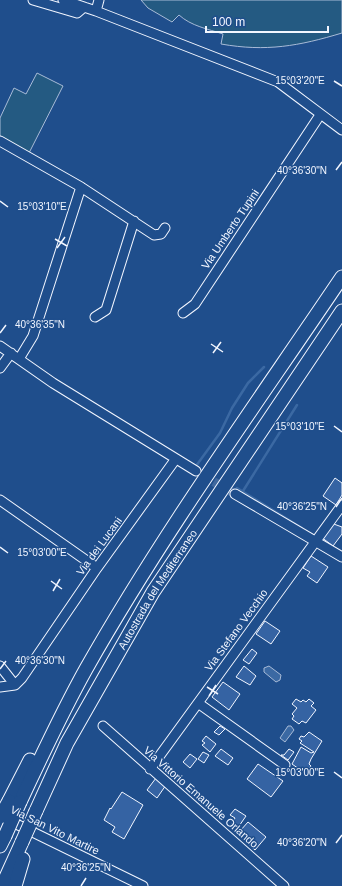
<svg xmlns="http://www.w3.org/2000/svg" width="342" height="886" viewBox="0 0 342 886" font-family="Arial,sans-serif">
  <rect width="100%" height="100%" fill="#1f4e8c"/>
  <path fill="#245a82" stroke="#a8bbd7" d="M 141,0 L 342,0 L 342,33 C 299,46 266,52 221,44 L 223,34 C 208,29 191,26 179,15 L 172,22 L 148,8 Z
    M 37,73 L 63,86 L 29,153 L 0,136 L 0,118 L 14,88 L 26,94 Z"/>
  <path fill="#3b69a3" stroke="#a8bbd7" d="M 269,666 L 281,675 L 280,680 L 276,682 L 264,672 L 264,668 Z
    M 288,726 L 291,726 L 294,730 L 285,742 L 280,738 Z"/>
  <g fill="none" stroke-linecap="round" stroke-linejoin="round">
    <path stroke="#3b69a3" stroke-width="2.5" d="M 196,466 L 220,433 L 232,408 L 248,383 L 264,367
      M 237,488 L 302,528
      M 243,491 L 297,405"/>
  </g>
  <path fill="#3563a3" stroke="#f2f6ff" d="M 335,478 L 342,483 L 342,495 L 336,505 L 323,496 Z
    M 331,523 L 342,527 L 342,534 L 333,546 L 321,537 Z
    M 311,556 L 328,567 L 317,583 L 307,576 L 310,572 L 303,568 Z
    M 265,621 L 280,631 L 271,644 L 256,634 Z
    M 252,649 L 257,653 L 249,664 L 243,660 Z
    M 244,666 L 256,676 L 250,685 L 236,677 Z
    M 223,682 L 240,694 L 229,710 L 212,697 Z
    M 296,699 L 301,702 L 303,700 L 306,702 L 309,699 L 314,703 L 311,706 L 316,710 L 306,723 L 302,721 L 299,724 L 292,719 L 294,716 L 292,714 L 297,708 L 292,704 Z
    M 220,726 L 225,729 L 219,735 L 214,732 Z
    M 309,732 L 322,741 L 311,759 L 309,764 L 311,766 L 306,774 L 292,764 L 301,747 L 311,753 L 314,752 L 300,743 L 302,741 L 299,739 L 301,736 L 304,737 Z
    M 206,736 L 216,744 L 210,752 L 202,745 L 205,743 L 202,741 Z
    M 221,749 L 233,758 L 228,765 L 215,756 Z
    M 289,749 L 294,752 L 288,760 L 281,755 L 284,755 Z
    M 203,752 L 209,755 L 204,763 L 198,759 Z
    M 190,754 L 197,759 L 190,768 L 183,762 Z
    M 258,764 L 283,781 L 271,797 L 247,779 Z
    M 156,778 L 166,785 L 157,798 L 147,790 Z
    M 122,792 L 143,805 L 124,839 L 112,832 L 115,827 L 104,820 L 110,808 L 111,809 Z
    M 235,809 L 246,816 L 237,829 L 231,825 L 235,818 L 230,815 Z
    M 248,822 L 266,837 L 255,850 L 245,841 L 248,838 L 240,831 Z"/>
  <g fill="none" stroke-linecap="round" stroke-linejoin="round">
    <path stroke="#3f679d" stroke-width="9" stroke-dasharray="9 4.5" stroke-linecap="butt" d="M 202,475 L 235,494"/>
    <defs>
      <path id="minor" d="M 33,0 L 77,13 L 84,7
        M 63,0 L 96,11 L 278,82 L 342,130
        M 96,11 L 99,0
        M 0,141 L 81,187 L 154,235 L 161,234 L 165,228
        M 183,313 L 195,304 L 320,115
        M 95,317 L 106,310 L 134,221
        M 0,346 L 53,383 L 196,471
        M 19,359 L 33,336 L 81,187
        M 0,368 L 11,353
        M 235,494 L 342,557
        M 0,500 L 97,568
        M 0,666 L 15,685
        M 0,687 L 15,685 L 22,678 L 97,568 L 175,460
        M 198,703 L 285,765
        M 103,726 L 284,886
        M 150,769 L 342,505
        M 6,819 L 143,886"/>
      <g id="highway">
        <path d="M 9,801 L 30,760"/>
        <path d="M 20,802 C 41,757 62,712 86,669 C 163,533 255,406 342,277"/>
        <path id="s1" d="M 36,811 L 67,743 L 153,592 L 342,311"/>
        <path d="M 0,846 L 5,836"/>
        <path d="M 2,886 L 22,842"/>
        <path d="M 15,886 L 23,859"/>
      </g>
    </defs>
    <use href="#minor" stroke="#f2f6ff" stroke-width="11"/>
    <use href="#highway" stroke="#f2f6ff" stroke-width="15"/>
    <use href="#minor" stroke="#1f4e8c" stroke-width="9"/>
    <use href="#highway" stroke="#1f4e8c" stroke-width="13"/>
    <defs>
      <path id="highway-bridge" d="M 0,817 L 9,801
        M 5,836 L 20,802
        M 22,842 L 36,811"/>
    </defs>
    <use href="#highway-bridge" stroke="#f2f6ff" stroke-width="15" stroke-linecap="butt"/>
    <use href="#highway-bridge" stroke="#1f4e8c" stroke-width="13"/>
  </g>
  <path fill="none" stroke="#f2f6ff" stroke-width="1.5" d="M 334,81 L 342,86M 336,170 L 342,162M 0,201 L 8,207M 55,239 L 67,246M 57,248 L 65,237M 0,333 L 6,325M 211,344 L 223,352M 213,353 L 221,342M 334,426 L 342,432M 336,507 L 342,498M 0,547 L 8,553M 51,581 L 62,589M 53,591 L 60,579M 0,669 L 6,661M 207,687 L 218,694M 209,696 L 216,685M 334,772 L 342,778M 336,843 L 342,835M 81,886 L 86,878"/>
  <g text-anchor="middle" stroke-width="3" stroke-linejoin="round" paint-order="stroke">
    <g font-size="11" fill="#f2f6ff" stroke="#1f4e8c">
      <text transform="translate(230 229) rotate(-56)" y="4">Via Umberto Tupini</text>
      <text transform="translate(99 546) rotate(-54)" y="4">Via dei Lucani</text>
      <text dy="4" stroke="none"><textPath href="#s1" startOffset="253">Autostrada del Mediterraneo</textPath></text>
      <text transform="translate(236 630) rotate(-54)" y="4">Via Stefano Vecchio</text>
      <text transform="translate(201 797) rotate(41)" y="4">Via Vittorio Emanuele Orlando</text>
      <text transform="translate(55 830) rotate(26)" y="4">Via San Vito Martire</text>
    </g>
  </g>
  <g font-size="10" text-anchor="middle" fill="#f2f6ff" stroke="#1f4e8c" stroke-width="3" stroke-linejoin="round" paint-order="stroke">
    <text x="300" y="84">15°03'20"E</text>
    <text x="302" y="174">40°36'30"N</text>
    <text x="42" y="210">15°03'10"E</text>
    <text x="40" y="328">40°36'35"N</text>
    <text x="300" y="430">15°03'10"E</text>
    <text x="302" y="510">40°36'25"N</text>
    <text x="42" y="556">15°03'00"E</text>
    <text x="40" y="664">40°36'30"N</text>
    <text x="300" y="776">15°03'00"E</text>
    <text x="302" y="846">40°36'20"N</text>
    <text x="86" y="871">40°36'25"N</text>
  </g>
  <path d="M206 26v6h122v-6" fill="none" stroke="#f2f6ff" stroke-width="2"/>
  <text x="212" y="26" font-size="12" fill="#f2f6ff" stroke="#1f4e8c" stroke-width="3" paint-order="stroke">100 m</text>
</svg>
